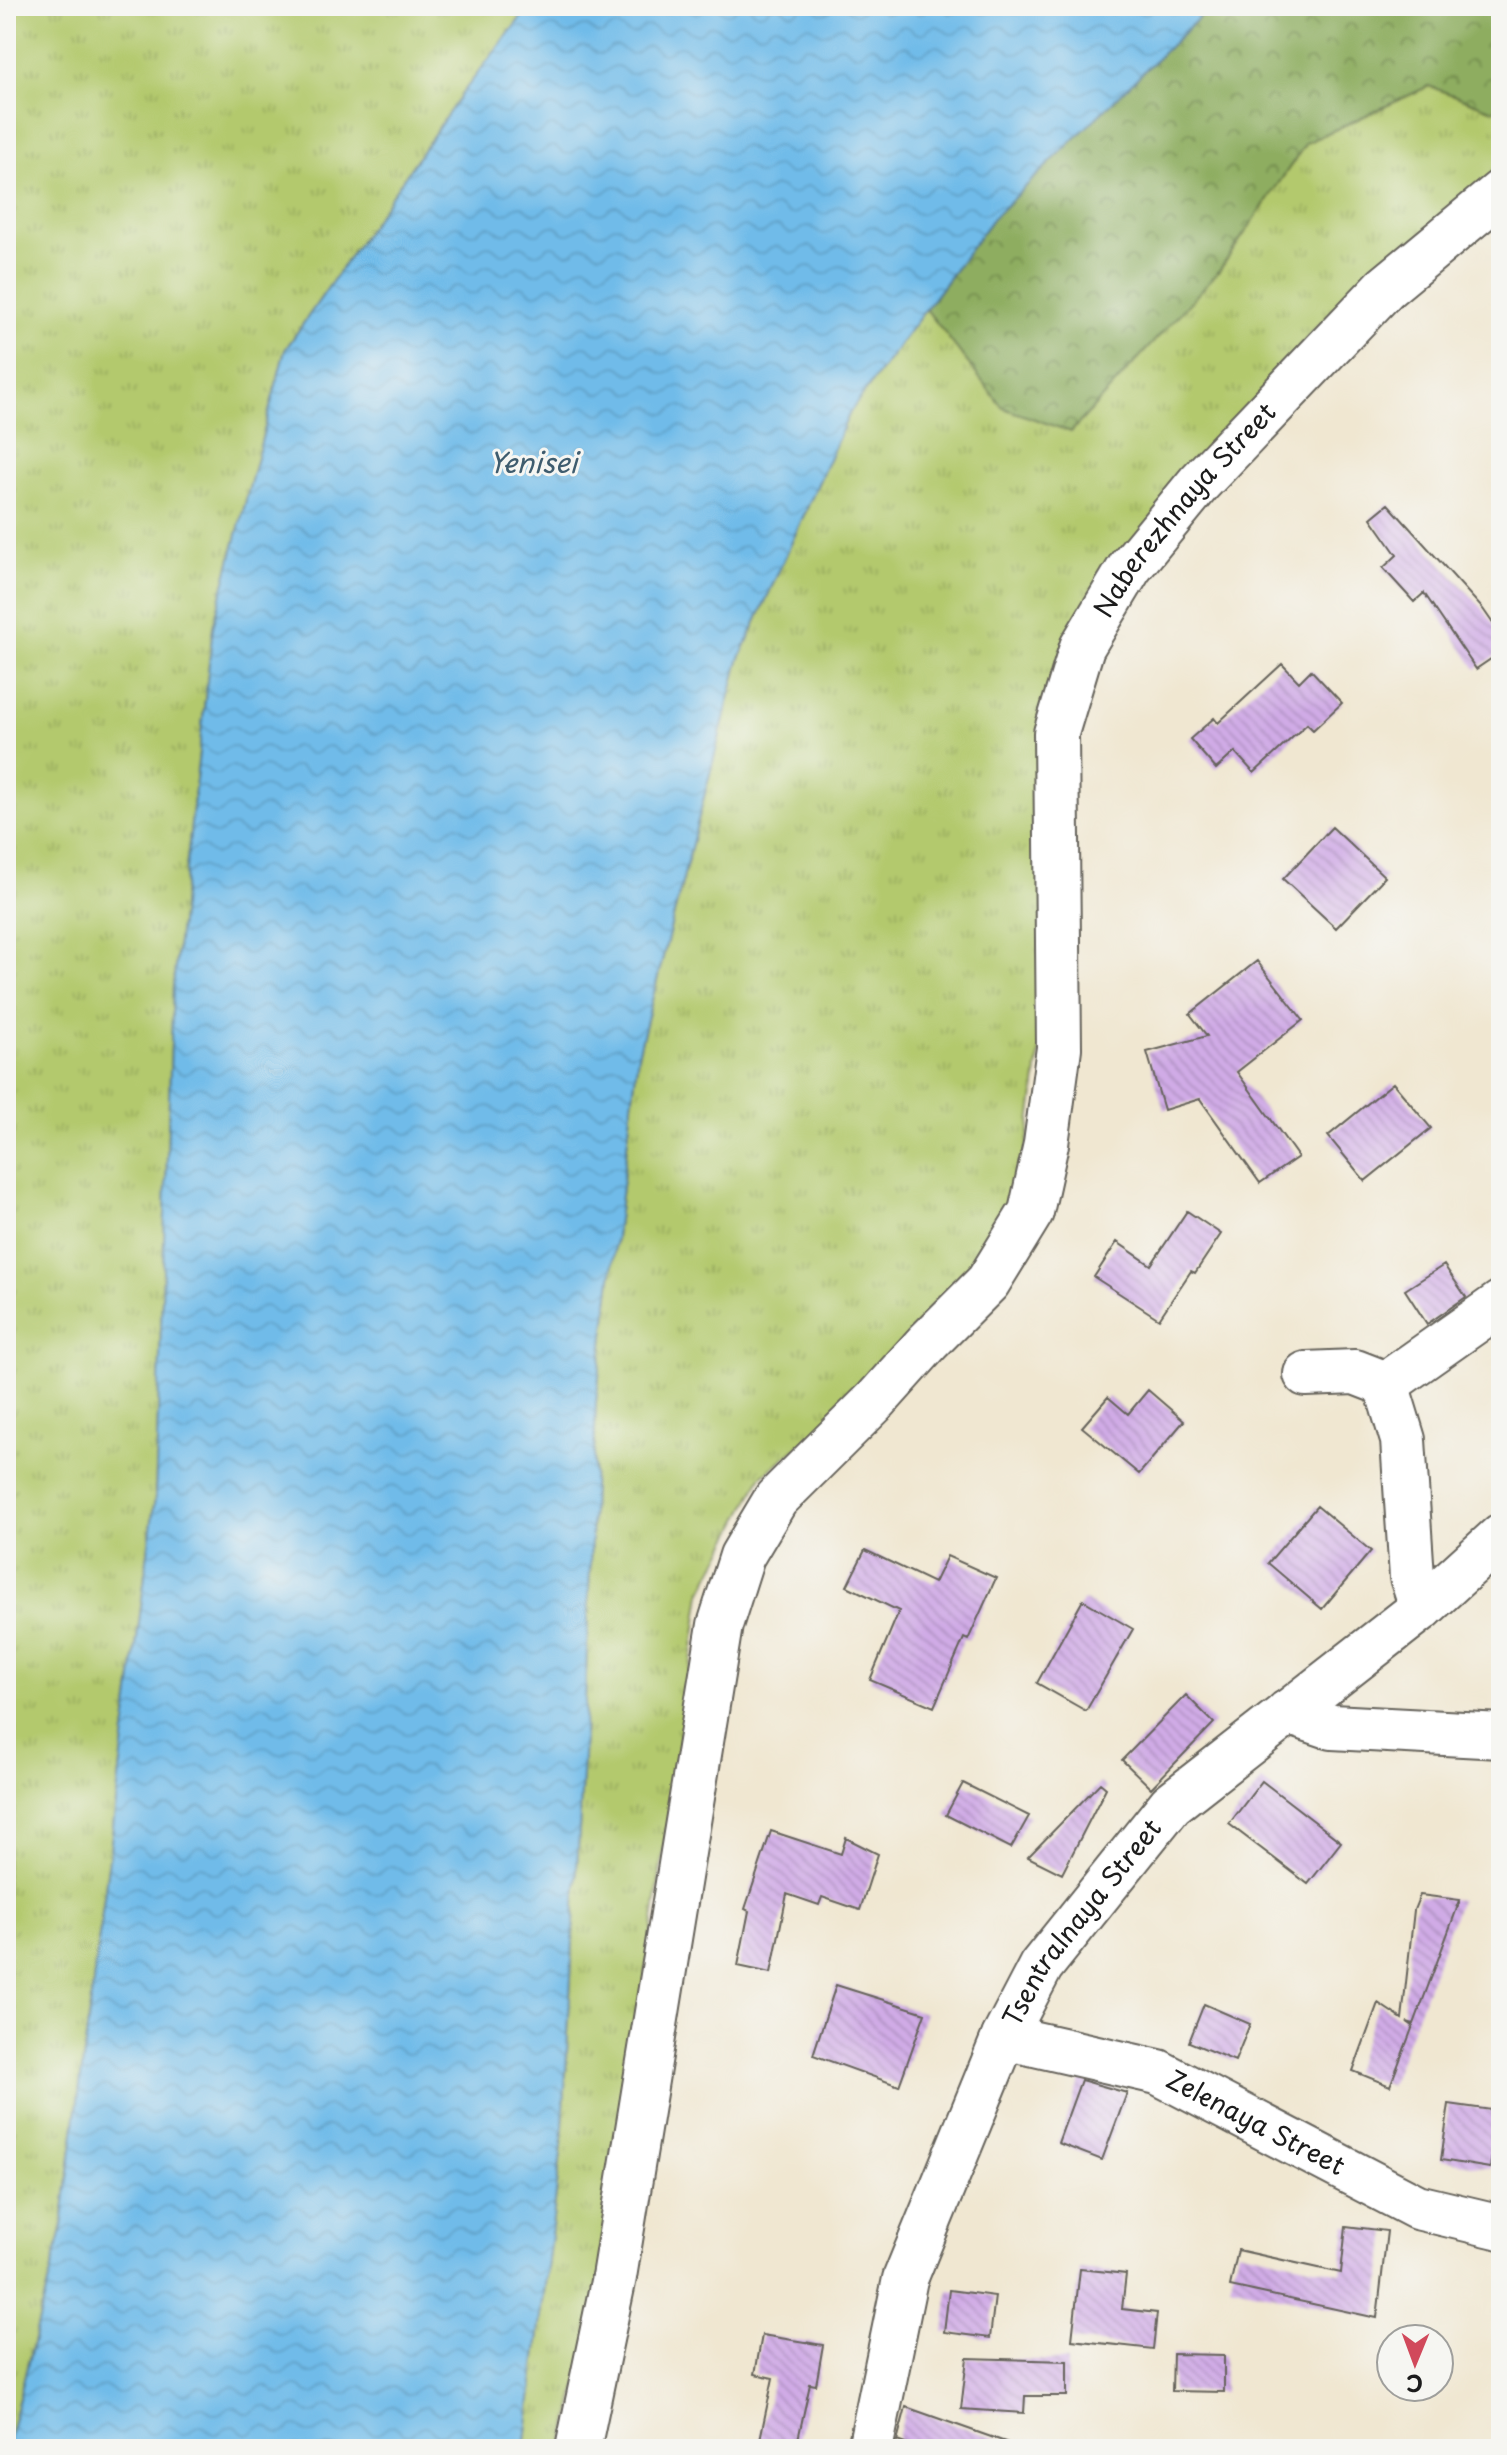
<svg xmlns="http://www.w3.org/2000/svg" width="1507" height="2455" viewBox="0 0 1507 2455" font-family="'Playpen Sans',sans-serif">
  <defs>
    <pattern id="grass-tufts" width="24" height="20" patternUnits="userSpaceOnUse" patternTransform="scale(2)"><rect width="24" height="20" fill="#b3c96d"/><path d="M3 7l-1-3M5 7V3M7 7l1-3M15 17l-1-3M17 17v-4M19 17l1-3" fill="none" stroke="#99ac5e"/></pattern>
    <pattern id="forest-crowns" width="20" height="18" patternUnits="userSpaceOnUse" patternTransform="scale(2)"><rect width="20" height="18" fill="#8ead60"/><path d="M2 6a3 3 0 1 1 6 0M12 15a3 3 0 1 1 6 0" fill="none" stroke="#738c4e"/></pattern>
    <pattern id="water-waves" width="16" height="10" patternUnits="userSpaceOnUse" patternTransform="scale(2)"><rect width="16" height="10" fill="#70bbe9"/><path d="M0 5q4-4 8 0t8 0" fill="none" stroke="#60a0c7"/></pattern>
    <pattern id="building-back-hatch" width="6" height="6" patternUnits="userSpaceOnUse" patternTransform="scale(2)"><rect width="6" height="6" fill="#d0abe6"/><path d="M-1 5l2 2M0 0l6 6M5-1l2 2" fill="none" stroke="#b293c5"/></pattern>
  </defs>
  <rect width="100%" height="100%" fill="#f6f6f2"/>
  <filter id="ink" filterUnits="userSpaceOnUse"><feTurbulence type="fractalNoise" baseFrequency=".0125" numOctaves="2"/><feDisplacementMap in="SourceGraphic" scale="16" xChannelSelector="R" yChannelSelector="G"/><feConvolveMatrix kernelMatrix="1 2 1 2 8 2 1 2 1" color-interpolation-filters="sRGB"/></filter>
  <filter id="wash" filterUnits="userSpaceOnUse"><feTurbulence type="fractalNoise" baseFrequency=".006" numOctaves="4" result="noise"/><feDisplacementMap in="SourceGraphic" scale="32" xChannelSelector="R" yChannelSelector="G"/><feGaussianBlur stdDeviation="1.8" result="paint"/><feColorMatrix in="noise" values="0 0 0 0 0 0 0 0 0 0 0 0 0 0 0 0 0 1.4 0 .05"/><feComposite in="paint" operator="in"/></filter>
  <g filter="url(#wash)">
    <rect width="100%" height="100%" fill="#f0e7d1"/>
    <path fill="url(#grass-tufts)" stroke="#687244" stroke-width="2" d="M 6,6 L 530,6 L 461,95 L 285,350 L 213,627 L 173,986 L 155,1497 L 61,2234 L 6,2448 Z
      M 1429,86 L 1493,110 L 1501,105 L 1501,178 L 1377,267 L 1312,332 L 1129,550 L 1086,607 L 1040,1047 L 1026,1154 L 990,1252 L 831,1419 L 761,1477 L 701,1593 L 598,2296 L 563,2449 L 525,2449 L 562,2145 L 583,1757 L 596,1402 L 638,1055 L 739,660 L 850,412 L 926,309 L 1003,408 L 1219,271 L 1306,143 Z"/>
    <path fill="url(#forest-crowns)" stroke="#55643e" stroke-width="2" d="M 1211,6 L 1501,6 L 1501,105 L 1493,110 L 1429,86 L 1306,143 L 1219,271 L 1071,432 L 1003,408 L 926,309 L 992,219 Z"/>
    <path fill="url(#water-waves)" stroke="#466c82" stroke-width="2" d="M 530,6 L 1211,6 L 992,219 L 850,412 L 739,660 L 638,1055 L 596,1402 L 583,1757 L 562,2145 L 525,2449 L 6,2449 L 61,2234 L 155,1497 L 173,986 L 213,627 L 285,350 L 461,95 Z"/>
    <g id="blocks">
      <path fill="url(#building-back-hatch)" d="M 1388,504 L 1483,609 L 1501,635 L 1501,652 L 1476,669 L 1424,593 L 1414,602 L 1383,568 L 1397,555 L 1371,518 Z
        M 1282,664 L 1299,682 L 1311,670 L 1342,703 L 1313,730 L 1307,724 L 1254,773 L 1235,752 L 1216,769 L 1190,739 L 1214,718 L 1218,723 Z
        M 1332,827 L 1385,877 L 1336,928 L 1283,879 Z
        M 1257,961 L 1303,1020 L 1237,1072 L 1298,1157 L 1260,1183 L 1200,1099 L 1164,1110 L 1147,1052 L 1207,1036 L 1190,1014 Z
        M 1393,1083 L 1431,1128 L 1365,1181 L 1328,1136 Z
        M 1187,1211 L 1221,1234 L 1195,1273 L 1191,1271 L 1159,1319 L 1094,1277 L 1117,1242 L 1151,1265 Z
        M 1444,1265 L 1466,1297 L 1427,1324 L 1405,1290 Z
        M 1148,1390 L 1184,1421 L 1139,1474 L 1082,1427 L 1108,1397 L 1128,1414 Z
        M 1317,1506 L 1371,1551 L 1322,1609 L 1268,1563 Z
        M 865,1550 L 934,1583 L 947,1556 L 996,1578 L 968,1640 L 964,1638 L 934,1707 L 870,1680 L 899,1611 L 847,1586 Z
        M 1083,1600 L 1133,1629 L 1086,1711 L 1037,1683 Z
        M 1186,1695 L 1214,1723 L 1151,1788 L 1122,1760 Z
        M 1262,1781 L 1341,1842 L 1308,1884 L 1229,1824 Z
        M 963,1783 L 1029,1816 L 1011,1848 L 946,1815 Z
        M 1100,1783 L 1106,1788 L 1062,1874 L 1028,1857 Z
        M 771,1831 L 841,1854 L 846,1838 L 878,1854 L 860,1910 L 822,1897 L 819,1905 L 787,1894 L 771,1973 L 738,1966 L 749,1911 L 745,1909 Z
        M 1420,1895 L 1460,1900 L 1414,2024 L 1407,2022 L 1413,2026 L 1390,2086 L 1353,2071 L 1378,2003 L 1402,2019 L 1414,1910 Z
        M 836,1985 L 925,2013 L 899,2086 L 813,2055 Z
        M 1204,2004 L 1250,2024 L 1235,2061 L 1189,2042 Z
        M 1081,2080 L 1127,2093 L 1102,2160 L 1058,2143 Z
        M 1449,2104 L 1499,2111 L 1490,2168 L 1441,2160 Z
        M 1346,2226 L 1387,2231 L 1377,2318 L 1230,2286 L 1238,2250 L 1341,2273 Z
        M 1080,2269 L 1126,2274 L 1122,2309 L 1157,2313 L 1153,2349 L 1072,2340 Z
        M 949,2290 L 995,2296 L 990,2338 L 944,2332 Z
        M 762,2335 L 823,2345 L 816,2385 L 810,2384 L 796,2449 L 758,2449 L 773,2378 L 755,2374 Z
        M 1173,2354 L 1224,2355 L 1224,2392 L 1172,2391 Z
        M 967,2358 L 1067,2361 L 1067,2396 L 1025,2396 L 1024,2413 L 961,2409 Z
        M 906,2407 L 1011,2444 L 1010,2449 L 919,2449 L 897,2441 Z"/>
    </g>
  </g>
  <g filter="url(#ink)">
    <use href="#blocks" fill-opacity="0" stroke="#66635b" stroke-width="2"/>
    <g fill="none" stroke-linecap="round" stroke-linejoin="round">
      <defs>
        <g id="minor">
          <path d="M 1306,1374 L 1355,1372 L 1386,1384 L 1403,1440 L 1412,1577 L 1422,1608"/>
          <path d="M 1386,1384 L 1501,1303"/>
          <path d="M 1288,1712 L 1332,1727 L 1501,1736"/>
          <path id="s1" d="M 1004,2037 L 1158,2072 L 1417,2207 L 1501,2227"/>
          <path id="s2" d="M 578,2449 L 614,2277 L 720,1625 L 742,1556 L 776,1499 L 876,1400 L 928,1342 L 988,1282 L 1031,1212 L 1046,1144 L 1059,1048 L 1056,733 L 1082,647 L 1130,567 L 1199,483 L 1385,288 L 1501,192"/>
          <path id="s3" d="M 870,2449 L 905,2279 L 1004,2037 L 1041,1966 L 1171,1804 L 1422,1608 L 1501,1536"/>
        </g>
      </defs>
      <use href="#minor" stroke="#66635b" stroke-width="48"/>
      <use href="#minor" stroke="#fff" stroke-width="44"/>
    </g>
  </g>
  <g text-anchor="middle" stroke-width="6" stroke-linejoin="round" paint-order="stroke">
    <g font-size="26" fill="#1c1c1c" stroke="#f6f6f2">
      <text dy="9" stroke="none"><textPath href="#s2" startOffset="2104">Naberezhnaya Street</textPath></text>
      <text dy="9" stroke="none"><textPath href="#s3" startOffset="574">Tsentralnaya Street</textPath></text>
      <text dy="9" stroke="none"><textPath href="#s1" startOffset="268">Zelenaya Street</textPath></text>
    </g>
    <g font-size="28" font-style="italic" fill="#3e5c6e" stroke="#f6f6f2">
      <text x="533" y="473">Yenisei</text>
    </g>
  </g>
  <rect width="1507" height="2455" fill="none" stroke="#f6f6f2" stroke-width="32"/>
  <g transform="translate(1415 2363) rotate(181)"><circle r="38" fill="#f6f6f2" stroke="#9f9f9c" stroke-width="2"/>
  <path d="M0-6L14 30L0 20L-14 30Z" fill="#d1495b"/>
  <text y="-12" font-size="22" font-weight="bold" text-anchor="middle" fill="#1c1c1c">С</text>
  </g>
</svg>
